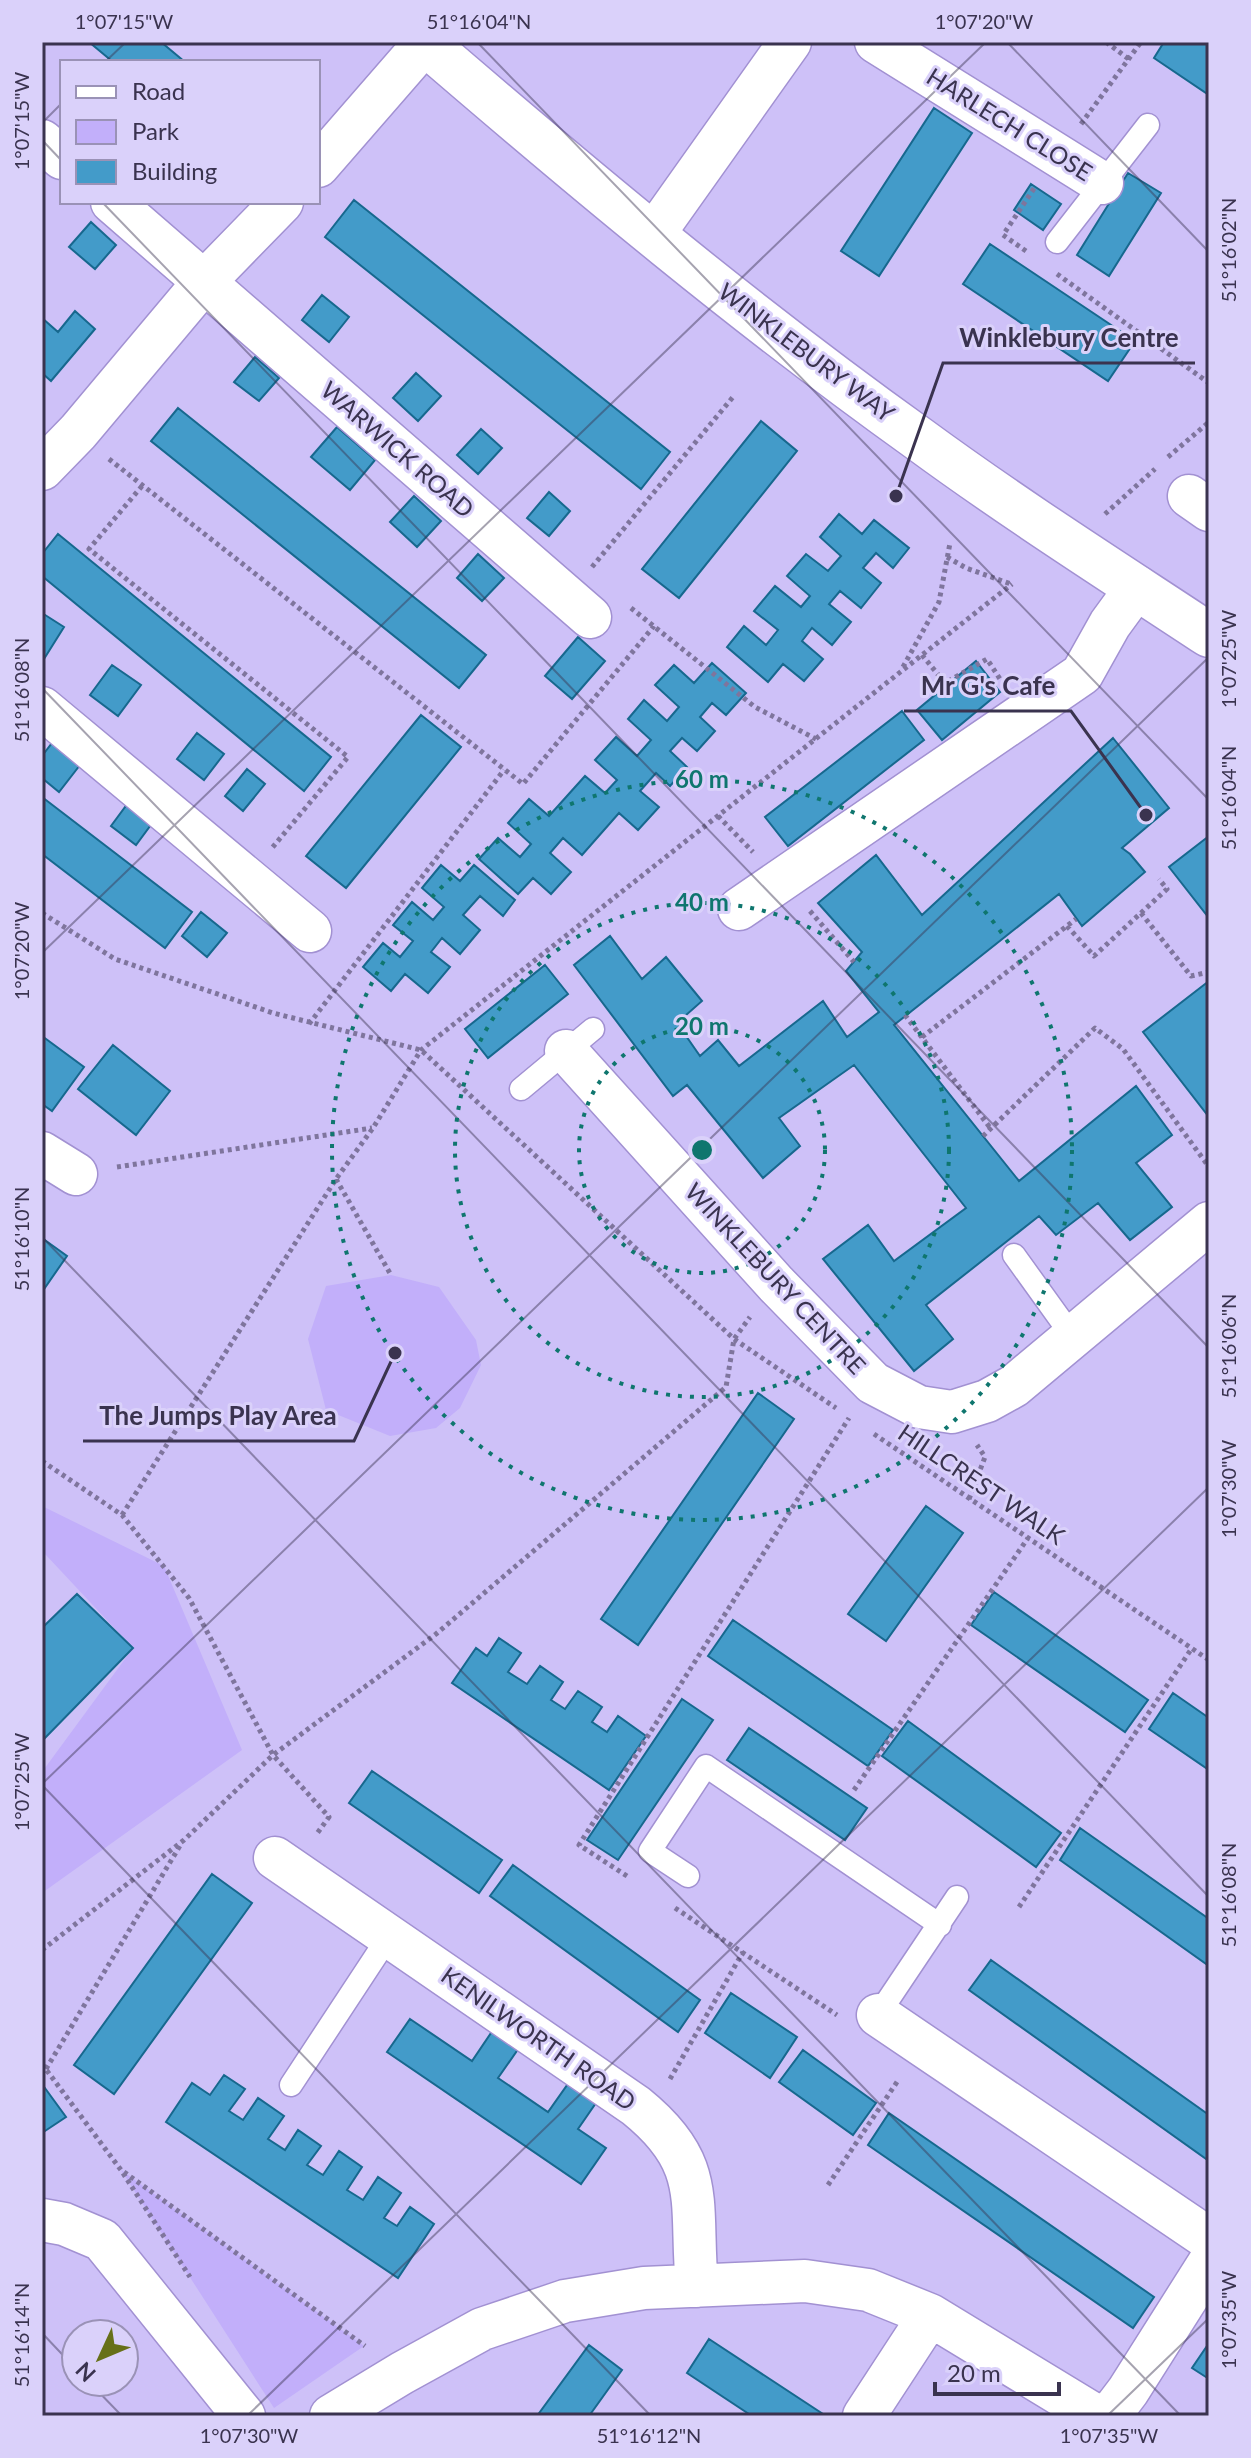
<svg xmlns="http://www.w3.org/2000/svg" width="1251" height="2458" viewBox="0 0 1251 2458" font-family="Lato,sans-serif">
  <rect width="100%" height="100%" fill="#cec1f8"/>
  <path fill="#c2affa" d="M 391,1275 L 439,1287 L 476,1340 L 481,1365 L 460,1408 L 436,1428 L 390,1436 L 326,1410 L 308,1339 L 326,1286 Z
    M 42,1506 L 164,1566 L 242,1750 L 42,1893 L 42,1772 L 133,1648 L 45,1554 Z
    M 121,2170 L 364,2346 L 274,2408 Z"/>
  <path fill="#439bc9" stroke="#17688e" stroke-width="2" d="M 89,42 L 161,42 L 185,62 L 113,62 Z
    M 1164,42 L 1209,42 L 1209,95 L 1154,58 Z
    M 934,108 L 972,133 L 879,276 L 841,251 Z
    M 1128,173 L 1161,193 L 1109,276 L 1077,255 Z
    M 1031,184 L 1061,204 L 1043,230 L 1014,210 Z
    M 354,200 L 670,452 L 641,489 L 325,237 Z
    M 91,222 L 116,245 L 95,269 L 69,247 Z
    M 990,244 L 1135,341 L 1108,381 L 963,284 Z
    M 322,295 L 349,317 L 329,342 L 302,320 Z
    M 75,311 L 95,329 L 51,381 L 42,373 L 42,318 L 58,332 Z
    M 255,357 L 279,378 L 259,401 L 234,382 Z
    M 416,373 L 441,396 L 418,421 L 393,398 Z
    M 178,408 L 486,655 L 459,688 L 151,441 Z
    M 761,421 L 797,451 L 679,598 L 642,569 Z
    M 337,427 L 375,460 L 350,490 L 311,457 Z
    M 481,429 L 502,448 L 478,474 L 457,455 Z
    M 549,492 L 570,511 L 549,536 L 527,518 Z
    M 414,496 L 441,521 L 417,547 L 390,522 Z
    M 839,514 L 862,534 L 874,520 L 909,548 L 893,568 L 876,553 L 863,568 L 881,583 L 861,608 L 840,591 L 829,604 L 851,622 L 832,645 L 812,628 L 802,641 L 823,659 L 804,681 L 783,664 L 768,682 L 727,647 L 744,626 L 766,645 L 778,630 L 754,611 L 775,586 L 801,607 L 810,596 L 787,576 L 806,554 L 828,571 L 841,556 L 820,537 Z
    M 58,534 L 331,757 L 304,791 L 42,576 L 42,554 Z
    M 478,554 L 504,578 L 482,601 L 457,578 Z
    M 42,613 L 64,627 L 44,659 L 42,658 Z
    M 578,637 L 605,661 L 572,699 L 545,676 Z
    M 976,661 L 1000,692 L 942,740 L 917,710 Z
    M 712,663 L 746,693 L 726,715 L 712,703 L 700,717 L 715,731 L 697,751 L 682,738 L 670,751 L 687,767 L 670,786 L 656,773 L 640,791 L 659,807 L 638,830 L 619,813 L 582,855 L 563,838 L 550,853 L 571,872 L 551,894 L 533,878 L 518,894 L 479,859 L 498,838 L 520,857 L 531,844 L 508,823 L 529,799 L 549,816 L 585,776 L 605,793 L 617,780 L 595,760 L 616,737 L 637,756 L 651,740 L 628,719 L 644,700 L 667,721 L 679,707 L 655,685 L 674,665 L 694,683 Z
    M 112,665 L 141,685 L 118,716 L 90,695 Z
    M 902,711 L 924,740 L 788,846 L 765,817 Z
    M 421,715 L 461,747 L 346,888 L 306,856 Z
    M 197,733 L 224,754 L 204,780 L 177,759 Z
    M 1113,738 L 1169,808 L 1122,848 L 1130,854 L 1145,872 L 1082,926 L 1059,894 L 894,1025 L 1019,1181 L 1136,1086 L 1172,1135 L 1136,1163 L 1172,1207 L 1130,1240 L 1098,1203 L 1056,1235 L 1039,1216 L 926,1305 L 953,1339 L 914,1371 L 823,1259 L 868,1225 L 894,1261 L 966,1208 L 854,1065 L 779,1118 L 800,1146 L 763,1178 L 687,1085 L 673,1096 L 574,965 L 610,936 L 642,979 L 666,957 L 702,1001 L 677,1023 L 700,1056 L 718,1040 L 739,1066 L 823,1001 L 847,1037 L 879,1012 L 846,971 L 862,952 L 818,903 L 876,855 L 922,915 Z
    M 52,743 L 80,765 L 59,792 L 42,778 L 42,756 Z
    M 247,769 L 265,784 L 243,811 L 225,796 Z
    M 42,797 L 192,912 L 165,948 L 42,854 Z
    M 131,799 L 156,818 L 136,845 L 111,826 Z
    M 1209,836 L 1209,918 L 1169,867 Z
    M 441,865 L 460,881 L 474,865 L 515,900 L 503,916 L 480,896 L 463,915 L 480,930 L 460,954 L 442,938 L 431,952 L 450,967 L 428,993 L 405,974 L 391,991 L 363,967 L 383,943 L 400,957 L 413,941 L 393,925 L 412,902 L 433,920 L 444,907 L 422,888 Z
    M 201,912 L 227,933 L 207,957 L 182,936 Z
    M 545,965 L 568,994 L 488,1058 L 465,1029 Z
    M 1209,981 L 1209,1117 L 1143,1032 Z
    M 42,1036 L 84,1067 L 52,1111 L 42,1104 Z
    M 113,1045 L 170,1091 L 136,1135 L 78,1089 Z
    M 42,1238 L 67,1256 L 42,1292 Z
    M 758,1393 L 794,1419 L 638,1645 L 601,1619 Z
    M 926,1506 L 963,1533 L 886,1641 L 848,1614 Z
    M 994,1592 L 1148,1700 L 1125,1732 L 971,1625 Z
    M 77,1594 L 133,1648 L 42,1741 L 42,1628 Z
    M 733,1620 L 893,1730 L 868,1766 L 708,1656 Z
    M 499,1638 L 521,1653 L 508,1672 L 527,1684 L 540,1666 L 563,1682 L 551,1700 L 565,1709 L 578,1691 L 602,1707 L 592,1722 L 607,1732 L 618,1716 L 646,1736 L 609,1790 L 452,1683 L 476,1648 L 487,1656 Z
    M 1173,1693 L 1209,1718 L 1209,1770 L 1149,1729 Z
    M 682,1699 L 713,1720 L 618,1860 L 587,1840 Z
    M 908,1721 L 1061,1833 L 1036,1867 L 882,1756 Z
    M 749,1728 L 867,1808 L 845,1840 L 727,1760 Z
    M 372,1771 L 502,1860 L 479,1893 L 349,1803 Z
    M 1080,1828 L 1209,1919 L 1209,1966 L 1060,1860 Z
    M 513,1865 L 700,2000 L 678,2032 L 490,1896 Z
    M 212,1874 L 252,1903 L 114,2094 L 74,2065 Z
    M 991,1960 L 1209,2115 L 1209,2161 L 969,1990 Z
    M 731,1993 L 797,2037 L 770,2078 L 705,2033 Z
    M 410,2019 L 472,2061 L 495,2027 L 521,2045 L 498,2078 L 548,2112 L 570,2081 L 598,2100 L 578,2129 L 606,2148 L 581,2184 L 387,2052 Z
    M 803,2050 L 876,2103 L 853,2135 L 779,2082 Z
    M 224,2075 L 245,2089 L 229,2111 L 243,2120 L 258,2098 L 284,2116 L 268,2139 L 285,2150 L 298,2130 L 321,2146 L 307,2165 L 323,2175 L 339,2151 L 362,2167 L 347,2190 L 363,2200 L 378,2177 L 401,2193 L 384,2218 L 397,2226 L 410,2207 L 434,2224 L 398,2278 L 166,2122 L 192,2083 L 210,2095 Z
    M 42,2084 L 66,2117 L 42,2133 Z
    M 889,2113 L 1154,2297 L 1133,2328 L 868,2145 Z
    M 709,2339 L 826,2416 L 752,2416 L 687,2373 Z
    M 1209,2343 L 1209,2379 L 1192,2368 Z
    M 589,2345 L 622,2370 L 589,2416 L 537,2416 Z"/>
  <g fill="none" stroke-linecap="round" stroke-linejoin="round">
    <defs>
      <path id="service" d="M 1057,242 L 1148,125
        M 521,1089 L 593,1029
        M 1014,1255 L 1073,1337
        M 688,1876 L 650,1851 L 706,1766 L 940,1925
        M 878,2015 L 957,1897
        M 291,2085 L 389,1936"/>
      <path id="minor" d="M 876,42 L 1102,183
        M 42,141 L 62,158
        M 318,166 L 425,43
        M 112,202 L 590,617
        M 653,235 L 790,42
        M 42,469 L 78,432 L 204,282 L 282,202
        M 1189,496 L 1209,510
        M 42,708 L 310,931
        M 739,909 L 1082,674 L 1110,624 L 1137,587
        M 566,1051 L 776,1284 L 873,1383 L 919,1407 L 952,1412 L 987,1401 L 1014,1386 L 1209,1223
        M 42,1153 L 76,1174
        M 275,1858 L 636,2106 C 709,2165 689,2203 697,2286
        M 878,2015 L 1209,2239
        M 42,2220 L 64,2224 L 102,2240 L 244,2416
        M 331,2416 L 402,2373 L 482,2329 L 565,2301 L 644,2288 L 805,2281 L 868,2290 L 930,2315 L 1096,2416
        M 864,2416 L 930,2315
        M 1109,2416 L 1128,2391 L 1209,2263"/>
      <path id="tertiary" d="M 424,42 C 584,180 747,316 919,439 C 1013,508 1112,571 1209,635"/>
    </defs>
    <use href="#service" stroke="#a291d2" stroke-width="25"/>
    <use href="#minor" stroke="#a291d2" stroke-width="45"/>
    <use href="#tertiary" stroke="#a291d2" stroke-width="47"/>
    <path stroke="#7f759d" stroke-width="5" stroke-dasharray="4 4" stroke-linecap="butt" d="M 1106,42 L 1130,60
      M 1081,124 L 1141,42
      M 1026,251 L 1003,235 L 1035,187
      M 1057,274 L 1209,383
      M 1168,457 L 1209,422
      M 109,459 L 523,784 L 654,626
      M 142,486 L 89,549 L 348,757 L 272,848
      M 1105,514 L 1155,469
      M 947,557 L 966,568 L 1011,584
      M 592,567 L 733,397
      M 631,608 L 755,707 L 816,739
      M 922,655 L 945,683 L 987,659 L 1000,679
      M 903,667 L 939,602 L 950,543
      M 718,816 L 753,852
      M 810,911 L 854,962
      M 42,913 L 115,959 L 273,1013 L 421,1050 L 734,1339 L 836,1408
      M 1141,913 L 1191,976 L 1209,972
      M 1067,926 L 1094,956 L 1167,889 L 1159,879
      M 905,1015 L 991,1129
      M 309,1024 L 504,770
      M 922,1037 L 1076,919
      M 983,1136 L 1095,1028 L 1123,1049 L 1209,1167
      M 117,1167 L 372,1128
      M 336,1179 L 391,1275
      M 874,1434 L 1209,1660
      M 42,1461 L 122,1515 L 189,1598 L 273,1755 L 329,1817 L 316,1835
      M 969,1499 L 985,1457 L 977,1445
      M 122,1515 L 336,1179 L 373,1128 L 421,1050 L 1012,584
      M 854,1790 L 1028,1538
      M 627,1876 L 579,1845 L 849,1418
      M 1019,1907 L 1192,1648
      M 675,1908 L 837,2015
      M 42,1950 L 184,1840 L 273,1755 L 436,1634 L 726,1387 L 734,1339 L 750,1317
      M 42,2064 L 121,2170 L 190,2277
      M 46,2069 L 181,1844
      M 670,2079 L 743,1952
      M 124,2172 L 365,2346
      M 828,2185 L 899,2079"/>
    <use href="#service" stroke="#fff" stroke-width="22"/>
    <use href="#minor" stroke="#fff" stroke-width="42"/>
    <use href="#tertiary" stroke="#fff" stroke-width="44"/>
  </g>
  <path fill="none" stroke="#3a334f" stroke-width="2" stroke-opacity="0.45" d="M 477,42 L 1209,800M 1007,42 L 1209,252M 105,62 L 126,42M 42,123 L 62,103M 42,140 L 62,161M 102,202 L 1209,1348M 42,688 L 1209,1897M 42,953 L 986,42M 42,1237 L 1181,2416M 42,1784 L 1209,657M 42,1785 L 651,2416M 42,2333 L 76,2369M 89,2382 L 122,2416M 247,2416 L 1209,1487M 1107,2416 L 1209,2318"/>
  <g fill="none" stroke="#0f766e" stroke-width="4" stroke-dasharray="4 8">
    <circle cx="702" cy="1150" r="123"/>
    <circle cx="702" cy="1150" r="247"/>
    <circle cx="702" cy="1150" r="370"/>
  </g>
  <g text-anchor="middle" stroke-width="6" stroke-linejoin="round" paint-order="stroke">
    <g font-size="24" fill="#3a334f" stroke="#dad1fa">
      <text transform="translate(1009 125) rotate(32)" y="8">HARLECH CLOSE</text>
      <text transform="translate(806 353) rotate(37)" y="8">WINKLEBURY WAY</text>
      <text transform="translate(397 450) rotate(41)" y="8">WARWICK ROAD</text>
      <text transform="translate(775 1279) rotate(47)" y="8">WINKLEBURY CENTRE</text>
      <text transform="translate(981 1485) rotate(34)" y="8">HILLCREST WALK</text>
      <text transform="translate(538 2039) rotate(35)" y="8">KENILWORTH ROAD</text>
    </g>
  </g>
  <circle cx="702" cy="1150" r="12" fill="#0f766e" stroke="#dad1fa" stroke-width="4"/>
  <g font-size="24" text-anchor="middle" font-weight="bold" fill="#0f766e" stroke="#dad1fa" stroke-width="6" stroke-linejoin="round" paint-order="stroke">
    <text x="702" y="788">60 m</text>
    <text x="702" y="911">40 m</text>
    <text x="702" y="1035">20 m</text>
  </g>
  <path fill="none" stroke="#3a334f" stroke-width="3" d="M896 496L943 363H1195M1146 815L1071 711H904M395 1353L354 1441H83"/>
  <g fill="#3a334f" stroke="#dad1fa" stroke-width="3">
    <circle cx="896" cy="496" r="8"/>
    <circle cx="1146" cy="815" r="8"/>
    <circle cx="395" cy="1353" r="8"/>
  </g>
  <g font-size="26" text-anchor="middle" font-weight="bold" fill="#3a334f" stroke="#dad1fa" stroke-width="6" stroke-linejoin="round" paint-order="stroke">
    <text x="1069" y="347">Winklebury Centre</text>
    <text x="988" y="695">Mr G's Cafe</text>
    <text x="218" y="1425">The Jumps Play Area</text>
  </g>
  <rect width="1251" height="2458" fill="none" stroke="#dad1fa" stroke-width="88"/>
  <rect x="60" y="60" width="260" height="144" fill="#dad1fa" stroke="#9a92b6" stroke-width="2"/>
  <rect x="76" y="86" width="40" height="12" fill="#ffffff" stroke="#9a92b6" stroke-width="2"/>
  <text x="132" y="100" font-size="24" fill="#3a334f">Road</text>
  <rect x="76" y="120" width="40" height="24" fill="#c2affa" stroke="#9a92b6" stroke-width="2"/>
  <text x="132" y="140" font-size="24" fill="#3a334f">Park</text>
  <rect x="76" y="160" width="40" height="24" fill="#439bc9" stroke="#9a92b6" stroke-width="2"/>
  <text x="132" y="180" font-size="24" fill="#3a334f">Building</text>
  <g transform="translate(100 2358) rotate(226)"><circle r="38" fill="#dad1fa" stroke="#9a92b6" stroke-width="2"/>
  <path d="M0-6L14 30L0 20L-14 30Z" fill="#677018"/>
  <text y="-12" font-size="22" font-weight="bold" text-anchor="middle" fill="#3a334f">N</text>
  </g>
  <path d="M935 2382v12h124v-12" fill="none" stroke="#3a334f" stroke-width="4"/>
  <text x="947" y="2382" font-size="24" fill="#3a334f" stroke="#dad1fa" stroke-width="6" paint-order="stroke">20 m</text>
  <rect x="44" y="44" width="1163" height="2370" fill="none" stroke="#3a334f" stroke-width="3"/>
  <g font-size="20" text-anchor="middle" fill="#3a334f">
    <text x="124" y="29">1°07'15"W</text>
    <text x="479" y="29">51°16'04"N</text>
    <text x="984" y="29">1°07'20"W</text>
    <text transform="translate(22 121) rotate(-90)" y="7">1°07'15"W</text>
    <text transform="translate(1229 250) rotate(-90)" y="7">51°16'02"N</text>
    <text transform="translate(1229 659) rotate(-90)" y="7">1°07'25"W</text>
    <text transform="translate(22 690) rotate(-90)" y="7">51°16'08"N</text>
    <text transform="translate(1229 798) rotate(-90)" y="7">51°16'04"N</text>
    <text transform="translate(22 951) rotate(-90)" y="7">1°07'20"W</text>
    <text transform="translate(22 1239) rotate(-90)" y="7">51°16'10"N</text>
    <text transform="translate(1229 1346) rotate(-90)" y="7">51°16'06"N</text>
    <text transform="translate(1229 1489) rotate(-90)" y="7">1°07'30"W</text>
    <text transform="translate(22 1782) rotate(-90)" y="7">1°07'25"W</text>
    <text transform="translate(1229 1895) rotate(-90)" y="7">51°16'08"N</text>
    <text transform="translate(1229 2320) rotate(-90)" y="7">1°07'35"W</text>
    <text transform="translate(22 2335) rotate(-90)" y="7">51°16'14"N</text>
    <text x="249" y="2443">1°07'30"W</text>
    <text x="649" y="2443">51°16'12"N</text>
    <text x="1109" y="2443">1°07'35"W</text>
  </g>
</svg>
